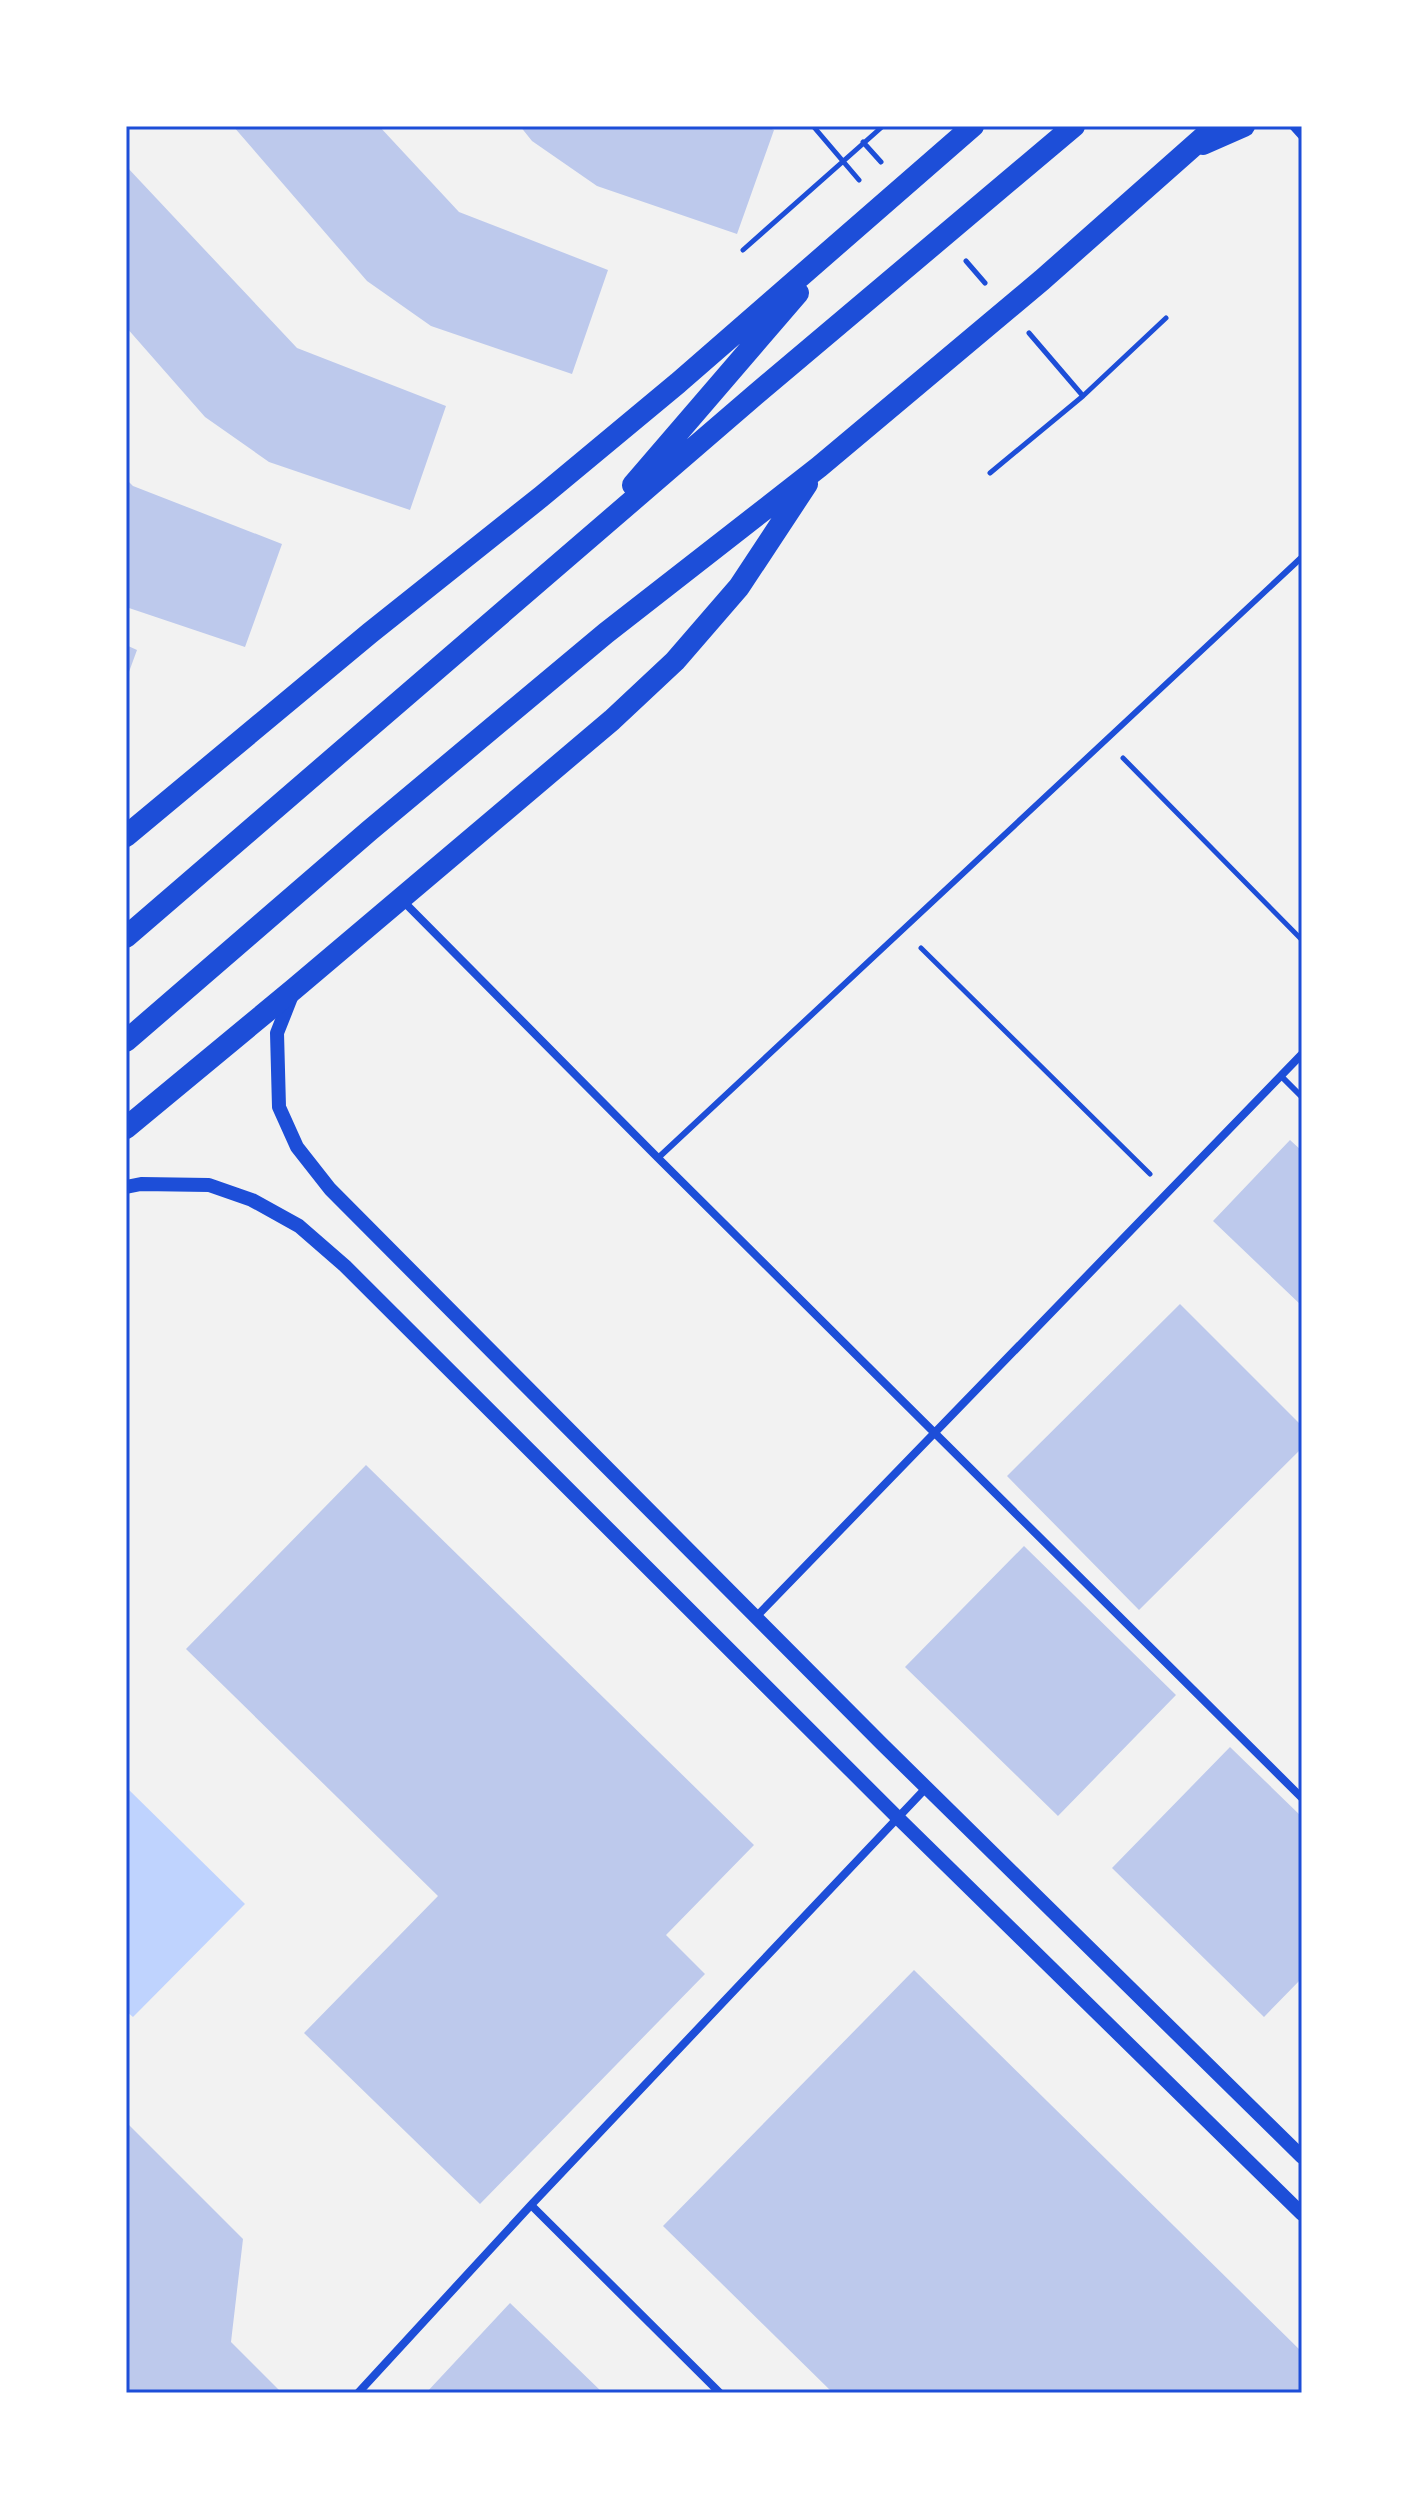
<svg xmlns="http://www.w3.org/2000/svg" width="1428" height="2519" viewBox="0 0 1428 2519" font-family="'Nunito Sans',sans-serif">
  <rect width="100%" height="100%" fill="#f2f2f2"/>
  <path fill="#bfd3fe" d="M 126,1787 L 245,1904 L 133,2017 L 126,2011 Z"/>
  <path fill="#bdc9ec" d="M 233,126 L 379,126 L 459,212 L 608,270 L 572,374 L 431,326 L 367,281 Z
    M 520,126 L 765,126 L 774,130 L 737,234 L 597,186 L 532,141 Z
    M 126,166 L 297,348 L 446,406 L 410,510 L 269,462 L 205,417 L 126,327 Z
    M 126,479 L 133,486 L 282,544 L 245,647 L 126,607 Z
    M 126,645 L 137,650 L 126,680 Z
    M 1290,1140 L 1302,1151 L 1302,1306 L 1213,1221 Z
    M 1180,1304 L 1302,1426 L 1302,1448 L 1139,1610 L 1007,1476 Z
    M 366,1465 L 754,1845 L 666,1935 L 705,1974 L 480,2204 L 304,2033 L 438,1896 L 186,1649 Z
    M 1024,1546 L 1176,1695 L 1058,1816 L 905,1667 Z
    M 1230,1747 L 1302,1817 L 1302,1978 L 1264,2017 L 1112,1868 Z
    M 914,1970 L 1302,2352 L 1302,2393 L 833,2393 L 663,2226 Z
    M 126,2122 L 243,2239 L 231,2342 L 282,2393 L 126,2393 Z
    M 510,2303 L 603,2393 L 426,2393 Z"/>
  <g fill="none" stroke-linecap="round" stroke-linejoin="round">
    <path stroke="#1d4ed8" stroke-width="5" d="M 813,126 L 859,180
      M 863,142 L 881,162
      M 743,250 L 883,126
      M 966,261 L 985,283
      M 1029,333 L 1083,396
      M 990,473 L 1083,396 L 1166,318
      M 1123,758 L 1302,940
      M 921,948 L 1150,1174"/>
    <path stroke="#1d4ed8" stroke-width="6" d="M 1281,1076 L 1302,1097
      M 658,1158 L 1302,557"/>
    <path stroke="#1d4ed8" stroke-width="8" d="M 1293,126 L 1302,136
      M 402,900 L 658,1158 L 1302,1798
      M 756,1617 L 1302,1054
      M 531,2205 L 720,2393
      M 358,2393 L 531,2205 L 926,1788"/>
    <path stroke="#1d4ed8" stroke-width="14" d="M 292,995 L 277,1033 L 279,1107 L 297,1147 L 330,1189 L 882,1744 L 1302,2157
      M 126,1187 L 141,1184 L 209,1185 L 252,1200 L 299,1226 L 345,1266 L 898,1818 L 1302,2214"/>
    <path stroke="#1d4ed8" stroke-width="22" d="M 1203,144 L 1244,126
      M 633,485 L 798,293
      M 126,836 L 370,633 L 542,496 L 678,383 L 973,126
      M 126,937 L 755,395 L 1074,126
      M 126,1041 L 369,831 L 606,633 L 819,467 L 1042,280 L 1216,126
      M 126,1128 L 294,989 L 612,720 L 675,661 L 739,587 L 807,484"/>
  </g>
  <rect width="1428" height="2519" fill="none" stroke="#ffffff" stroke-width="256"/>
  <rect x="128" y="128" width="1172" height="2263" fill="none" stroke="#1d4ed8" stroke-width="3"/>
</svg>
